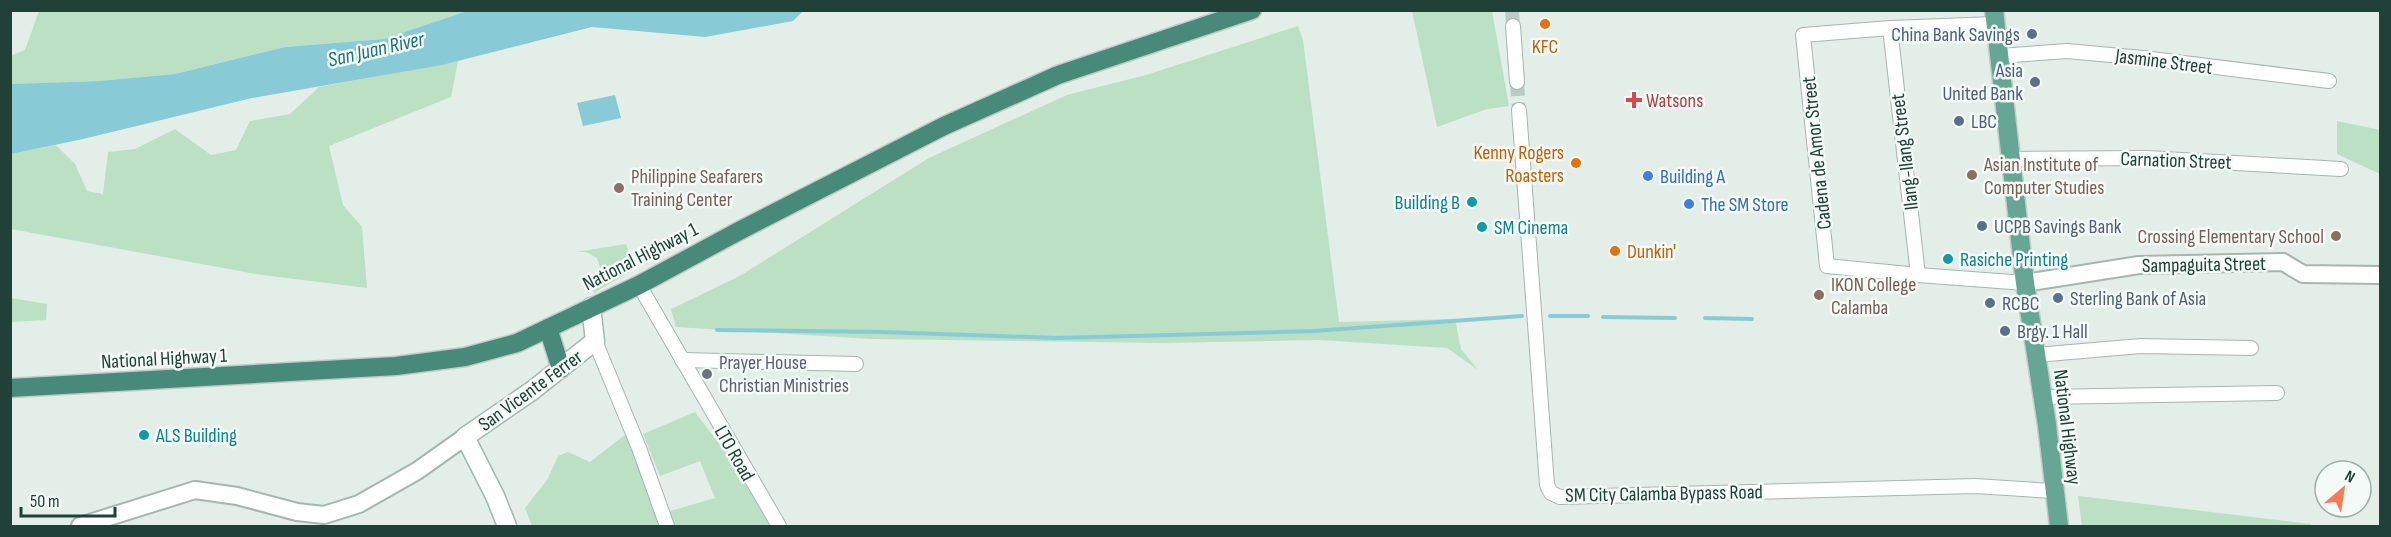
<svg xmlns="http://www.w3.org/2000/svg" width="2391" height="537" font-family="'Sofia Sans Condensed',sans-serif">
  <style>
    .green { fill: #bbe0c4 }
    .water { fill: #88cbd6 }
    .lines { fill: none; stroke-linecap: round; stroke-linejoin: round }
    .stream { stroke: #88cbd6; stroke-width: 4 }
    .minor-tunnel { stroke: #bccbc5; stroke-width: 14; stroke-dasharray: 14 7; stroke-linecap: butt }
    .minor-casing { stroke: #a5b6b0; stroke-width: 16 }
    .tertiary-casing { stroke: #a5b6b0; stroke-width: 20 }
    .secondary-casing { stroke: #a1bab1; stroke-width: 21 }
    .primary-casing { stroke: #c1cac7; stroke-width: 21 }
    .trunk-casing { stroke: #c1cac7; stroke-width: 21 }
    .minor { stroke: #fff; stroke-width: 14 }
    .tertiary { stroke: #fff; stroke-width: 16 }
    .secondary { stroke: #fff; stroke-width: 18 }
    .primary { stroke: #65a694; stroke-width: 18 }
    .trunk { stroke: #488a7a; stroke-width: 18 }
    .food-dot { fill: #e8710a; stroke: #f4faf7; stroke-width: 2 }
    .service-dot { fill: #5c6f8a; stroke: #f4faf7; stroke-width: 2 }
    .health-dot { fill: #e0444e; stroke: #f4faf7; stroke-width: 2 }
    .education-dot { fill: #8d6e63; stroke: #f4faf7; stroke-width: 2 }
    .shop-dot { fill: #3f7fe0; stroke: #f4faf7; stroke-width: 2 }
    .culture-dot { fill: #0f9aa8; stroke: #f4faf7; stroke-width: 2 }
    .worship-dot { fill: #6b7280; stroke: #f4faf7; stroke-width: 2 }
    .labels { text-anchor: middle; stroke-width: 5; stroke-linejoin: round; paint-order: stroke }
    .service-label { font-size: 20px; fill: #4e5e75; stroke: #f4faf7; text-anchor: start }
    .food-label { font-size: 20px; fill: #c56008; stroke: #f4faf7 }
    .street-label { font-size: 20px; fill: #214037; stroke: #f4faf7 }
    .health-label { font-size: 20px; fill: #be3a42; stroke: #f4faf7; text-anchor: start }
    .education-label { font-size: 20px; fill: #785e54; stroke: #f4faf7; text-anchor: start }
    .shop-label { font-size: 20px; fill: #366cbe; stroke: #f4faf7; text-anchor: start }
    .culture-label { font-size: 20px; fill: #0d838f; stroke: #f4faf7; text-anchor: start }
    .worship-label { font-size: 20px; fill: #5b616d; stroke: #f4faf7; text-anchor: start }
    .water-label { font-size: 21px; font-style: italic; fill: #187180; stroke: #f4faf7 }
  </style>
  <rect width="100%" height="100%" fill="#e3eee9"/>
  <g class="green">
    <path d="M39,11H467L384,39L285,47L175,74L99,81L11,84L10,56L25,50Z"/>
    <path d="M1412,11H1492L1509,106L1487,109L1437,127Z"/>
    <path d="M1298,26L1303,40L1339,322L1455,319L1461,349L1478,370L1447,348L1319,340L1163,343L870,339L676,327L671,309L738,277L929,158L1067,95L1146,75Z"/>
    <path d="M458,61L451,97L329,146L343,205L362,227L367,288L262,275L11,229L10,154L56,145L75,164L87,191L103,194L108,152L135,149L175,129L211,155L236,150L250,121L290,114L319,87Z"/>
    <path d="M2337,121L2380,130V174L2337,154Z"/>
    <path d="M626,244L633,270L594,293L589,281L602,274L597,258L586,252H576Z"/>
    <path d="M11,298L47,304L46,320L11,322Z"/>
    <path d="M695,412L741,473L770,526H532L525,508L547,480L558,456L568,452L590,462L626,434L670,511L715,498L700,461L660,476L643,434Z"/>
    <path d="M2078,496L2311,524V526H2082Z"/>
  </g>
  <g class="water">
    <path d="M467,11H803L793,21L705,37L592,27L442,65L252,98L83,139L11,154V84L99,81L175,74L285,47L384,39Z"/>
    <path d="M615,95L621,118L583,126L577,103Z"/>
  </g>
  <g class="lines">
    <g class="stream">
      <path d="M1550,316H1588"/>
      <path d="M1603,317L1675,318"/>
      <path d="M1705,318L1752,319"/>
      <path d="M717,330L882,332L1056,338L1314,331L1522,316"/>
    </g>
    <g class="minor-tunnel">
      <path d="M1512,10L1513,26"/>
      <path d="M1517,82L1519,110"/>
    </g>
    <g class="minor-casing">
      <g id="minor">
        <path d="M1996,24L1890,28L1803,35L1827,266L1918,275L2025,283"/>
        <path d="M1513,26L1517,82"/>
        <path d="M1890,28L1918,275"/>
        <path d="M1999,56L2067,51L2143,58L2329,81"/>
        <path d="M1519,110L1547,485L1551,493L1560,497L1975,486L2053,491"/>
        <path d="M2011,159L2147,158L2341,169"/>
        <path d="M639,285L779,526"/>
        <path d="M595,341L639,448L667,526"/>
        <path d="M2036,355L2141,346L2251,348"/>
        <path d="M682,360L856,364"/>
        <path d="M2043,397L2277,393"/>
      </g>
    </g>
    <g class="tertiary-casing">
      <g id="tertiary">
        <path d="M2025,283L2139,265L2283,262L2303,274L2380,275"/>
        <path d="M80,526L195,490L237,496L297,512L324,515L359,504L417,471L465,437"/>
      </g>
    </g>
    <g class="secondary-casing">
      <path id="secondary" d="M507,526L495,496L465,437L533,390L595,341L591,307"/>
    </g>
    <g class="primary-casing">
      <path id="primary" d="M1994,10L2025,283L2047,425L2059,526"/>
    </g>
    <g class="trunk-casing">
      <g id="trunk">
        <path d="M548,328L561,369"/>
        <path d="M10,388L396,366L465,357L517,343L639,285L739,231L944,126L1058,75L1252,10"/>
      </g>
    </g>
    <use href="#minor" class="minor"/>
    <use href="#tertiary" class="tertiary"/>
    <use href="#secondary" class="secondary"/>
    <use href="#primary" class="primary"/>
    <use href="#trunk" class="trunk"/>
  </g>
  <g class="food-dot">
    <circle cx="1545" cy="24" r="6"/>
    <circle cx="1576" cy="163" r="6"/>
    <circle cx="1615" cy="251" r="6"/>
  </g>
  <g class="service-dot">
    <circle cx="2032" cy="34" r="6"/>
    <circle cx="2035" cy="82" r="6"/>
    <circle cx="1959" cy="121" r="6"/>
    <circle cx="1982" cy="226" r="6"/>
    <circle cx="2058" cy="298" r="6"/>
    <circle cx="1990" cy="303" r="6"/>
    <circle cx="2005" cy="331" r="6"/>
  </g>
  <path class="health-dot" d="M1631 91h6v6h6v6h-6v6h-6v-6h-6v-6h6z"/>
  <g class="education-dot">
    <circle cx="1972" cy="175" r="6"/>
    <circle cx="619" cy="188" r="6"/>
    <circle cx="2336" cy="236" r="6"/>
    <circle cx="1819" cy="295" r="6"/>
  </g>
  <g class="shop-dot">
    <circle cx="1648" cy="176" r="6"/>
    <circle cx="1689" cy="204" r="6"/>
  </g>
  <g class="culture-dot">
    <circle cx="1472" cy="202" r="6"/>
    <circle cx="1482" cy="227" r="6"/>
    <circle cx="1948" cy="259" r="6"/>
    <circle cx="144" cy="435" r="6"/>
  </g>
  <circle class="worship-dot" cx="707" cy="374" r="6"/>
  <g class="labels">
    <g class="service-label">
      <text x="2020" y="41" text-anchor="end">China Bank Savings</text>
      <text x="2023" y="77" text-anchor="end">Asia<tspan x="2023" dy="23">United Bank</tspan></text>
      <text x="1971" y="128">LBC</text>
      <text x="1994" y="233">UCPB Savings Bank</text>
      <text x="2070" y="305">Sterling Bank of Asia</text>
      <text x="2002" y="310">RCBC</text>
      <text x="2017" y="338">Brgy. 1 Hall</text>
    </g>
    <g class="food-label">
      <text x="1545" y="53">KFC</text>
      <text x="1564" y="159" text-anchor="end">Kenny Rogers<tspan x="1564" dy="23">Roasters</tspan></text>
      <text x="1627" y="258" text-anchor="start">Dunkin'</text>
    </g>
    <g class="street-label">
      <text transform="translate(2164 61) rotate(7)" y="7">Jasmine Street</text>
      <text transform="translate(1904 152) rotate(-97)" y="7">Ilang-Ilang Street</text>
      <text transform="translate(1816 153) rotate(-96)" y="7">Cadena de Amor Street</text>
      <text transform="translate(2176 160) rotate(2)" y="7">Carnation Street</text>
      <text transform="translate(640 256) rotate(-27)" y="7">National Highway 1</text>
      <text transform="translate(2204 264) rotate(-1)" y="7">Sampaguita Street</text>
      <text transform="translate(164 358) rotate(-3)" y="7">National Highway 1</text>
      <text transform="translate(530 390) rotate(-36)" y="7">San Vicente Ferrer</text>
      <text transform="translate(2068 427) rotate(83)" y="7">National Highway</text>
      <text transform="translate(735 453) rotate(60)" y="7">LTO Road</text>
      <text transform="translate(1664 493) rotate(-1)" y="7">SM City Calamba Bypass Road</text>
    </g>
    <g class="health-label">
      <text x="1646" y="107">Watsons</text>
    </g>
    <g class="education-label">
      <text x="1984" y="171">Asian Institute of<tspan x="1984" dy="23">Computer Studies</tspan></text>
      <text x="631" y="183">Philippine Seafarers<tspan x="631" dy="23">Training Center</tspan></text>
      <text x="2324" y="243" text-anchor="end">Crossing Elementary School</text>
      <text x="1831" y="291">IKON College<tspan x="1831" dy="23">Calamba</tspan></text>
    </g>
    <g class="shop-label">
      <text x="1660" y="183">Building A</text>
      <text x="1701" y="211">The SM Store</text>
    </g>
    <g class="culture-label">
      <text x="1460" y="209" text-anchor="end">Building B</text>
      <text x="1494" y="234">SM Cinema</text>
      <text x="1960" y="266">Rasiche Printing</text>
      <text x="156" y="442">ALS Building</text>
    </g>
    <g class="worship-label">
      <text x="719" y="369">Prayer House<tspan x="719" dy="23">Christian Ministries</tspan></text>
    </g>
    <g class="water-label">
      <text transform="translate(376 49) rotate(-13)" y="7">San Juan River</text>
    </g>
  </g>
  <rect width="2391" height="537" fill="none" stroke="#214037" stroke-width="24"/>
  <g transform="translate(2343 489) rotate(29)"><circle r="28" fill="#f4faf7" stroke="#a0b0aa" stroke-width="1.5"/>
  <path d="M0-4.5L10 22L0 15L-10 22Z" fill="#f97a55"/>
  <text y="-9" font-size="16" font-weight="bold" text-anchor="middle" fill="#214037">N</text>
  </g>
  <path d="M21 507v9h94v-9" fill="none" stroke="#214037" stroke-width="3"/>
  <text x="30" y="507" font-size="18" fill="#214037" stroke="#f4faf7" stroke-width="4.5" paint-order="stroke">50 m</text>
</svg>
